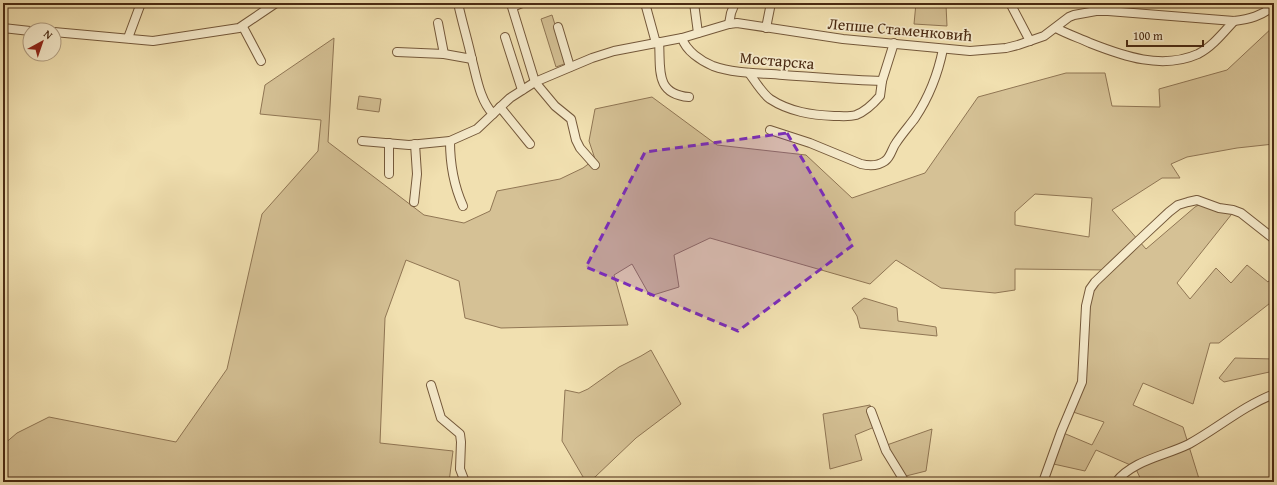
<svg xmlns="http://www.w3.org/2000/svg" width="1277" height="485" font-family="'Gentium Book Plus',serif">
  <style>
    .green { fill: #d5c195; stroke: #907654; fill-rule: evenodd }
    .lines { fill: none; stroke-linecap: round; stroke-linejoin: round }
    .minor-casing { stroke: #74583a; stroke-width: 10 }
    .minor { stroke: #f6ebcc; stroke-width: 8 }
    .marked { fill: #7b2cbf; fill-opacity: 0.2; stroke: #7b2cbf; stroke-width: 3; stroke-dasharray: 8 5; stroke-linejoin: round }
    .labels { text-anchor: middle; stroke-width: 3.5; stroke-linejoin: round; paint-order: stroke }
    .street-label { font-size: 16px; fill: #4a2a12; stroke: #f6ebcc }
  </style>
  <rect width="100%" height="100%" fill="#f1e0b0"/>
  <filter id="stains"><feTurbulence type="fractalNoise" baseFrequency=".005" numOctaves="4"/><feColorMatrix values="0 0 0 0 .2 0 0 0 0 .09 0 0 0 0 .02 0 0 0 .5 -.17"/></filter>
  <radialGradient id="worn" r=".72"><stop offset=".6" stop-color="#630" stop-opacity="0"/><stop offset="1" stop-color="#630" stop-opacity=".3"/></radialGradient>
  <g class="green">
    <path d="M916,3L936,6L946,5L947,26L914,24Z"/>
    <path d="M552,15L567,63L556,67L541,19Z"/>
    <path d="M1274,26V144L1237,148L1187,157L1171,164L1180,178H1162L1112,210L1146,249L1195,207L1204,202L1227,205L1235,210L1177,283L1190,299L1216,268L1231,283L1247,265L1268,282L1274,275V300L1219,343H1210L1193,404L1143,383L1133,405L1183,427L1200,482H1142L1135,467L1096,450L1085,471L1049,463L1061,432L1092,445L1104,422L1070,411L1082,382L1090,289L1108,270L1015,269V290L995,293L941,288L896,260L870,284L710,238L674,255L679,287L650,296L632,264L614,275L628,325L501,328L465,318L459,281L406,260L385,318L380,443L453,451L449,482H3V445L17,433L49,417L176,442L227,369L262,214L318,151L321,120L260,114L265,85L334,38L328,142L424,215L464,223L490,211L497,191L560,179L583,168L595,159L589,141L595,109L652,97L717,145L806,155L852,198L925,173L978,97L1066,73H1105L1112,106L1160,107L1159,89L1227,70ZM1035,194L1092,198L1089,237L1015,225V212Z"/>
    <path d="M359,96L381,99L379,112L357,109Z"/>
    <path d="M864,298L897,308L898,321L936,327L937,336L860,328L857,316L852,308Z"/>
    <path d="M651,350L681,404L636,438L595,477L586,482L562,441L565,390L579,393L588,389L619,367L641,356Z"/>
    <path d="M1235,358L1274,359V371L1224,382L1219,378Z"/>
    <path d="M870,405L877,426L855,435L862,460L830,469L823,414Z"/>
    <path d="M932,429L926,471L902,477L884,446Z"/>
  </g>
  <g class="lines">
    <g class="minor-casing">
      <g id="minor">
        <path d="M458,3C462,22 468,41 472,60C477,79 480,100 493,114"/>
        <path d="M522,3L512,7L535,82L555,106L571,119L576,140L580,148L595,165"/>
        <path d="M645,3L656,43"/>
        <path d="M694,3L698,33"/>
        <path d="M1010,3L1030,41"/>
        <path d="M438,23L444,54"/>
        <path d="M729,24L731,13L735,3"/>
        <path d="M243,27L261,61"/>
        <path d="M558,27L570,67"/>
        <path d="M3,28L30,31"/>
        <path d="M766,28L771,3"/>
        <path d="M1056,28C1067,34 1079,38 1090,43C1123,56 1162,70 1198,54C1212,47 1223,33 1234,21"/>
        <path d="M54,32L153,41L239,28L276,3"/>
        <path d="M505,37L522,90"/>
        <path d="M128,38L141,3"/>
        <path d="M682,38C686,51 701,61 713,66C735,74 761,73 783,75C816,77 849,80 882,81"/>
        <path d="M659,42C661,68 654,94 689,97"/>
        <path d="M397,52L444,54L472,59"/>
        <path d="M749,73C755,81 762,93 770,99C790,112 812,115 834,116C841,116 849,117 856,115C864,112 874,103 880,96L882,81L894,43"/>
        <path d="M500,107L530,144"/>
        <path d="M770,130L810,143L861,164C869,166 878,166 885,161C891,157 892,148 896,143C902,134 909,126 915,118C929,97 938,74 943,49"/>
        <path d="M362,141L409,145L450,141L477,129L510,98L535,82L592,58L614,51L682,38L729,24L737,23L843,39L970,51L1006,48L1018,45L1044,36L1069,17L1074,15L1096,11H1108L1234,21C1250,19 1261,16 1274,6"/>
        <path d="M450,141C450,163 454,186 463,206"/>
        <path d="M389,143V174"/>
        <path d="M414,202L417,174L415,144"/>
        <path d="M431,385L441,418L460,434L461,442L460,469L465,482"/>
        <path d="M871,411L886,451L905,482"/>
        <path d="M1043,482L1061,432L1082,382L1086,306L1090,289L1095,282L1138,241L1169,212L1178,205L1188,202L1197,200L1219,208L1233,210L1241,213L1274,239"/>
        <path d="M1116,482C1133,460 1165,456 1189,444C1218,428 1243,406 1274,394"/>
      </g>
    </g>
    <use href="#minor" class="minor"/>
  </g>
  <path class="marked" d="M787,133L853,245L738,331L586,267L645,152Z"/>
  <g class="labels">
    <g class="street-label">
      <text transform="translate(900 29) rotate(5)" y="6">Лепше Стаменковић</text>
      <text transform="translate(777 60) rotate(5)" y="6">Мостарска</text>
    </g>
  </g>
  <rect width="1277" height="485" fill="none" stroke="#f1e0b0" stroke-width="16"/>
  <rect x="4" y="4" width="1269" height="477" fill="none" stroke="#4a2a12" stroke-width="2"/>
  <rect x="8" y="8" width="1261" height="469" fill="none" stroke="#4a2a12"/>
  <g transform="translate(42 42) rotate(40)"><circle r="19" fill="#f6ebcc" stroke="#b19e82"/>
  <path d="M0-3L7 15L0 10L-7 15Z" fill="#8f2418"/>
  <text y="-6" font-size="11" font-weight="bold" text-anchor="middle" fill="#4a2a12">N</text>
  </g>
  <path d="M1127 40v6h76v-6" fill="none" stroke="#4a2a12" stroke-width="2"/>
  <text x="1133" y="40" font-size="12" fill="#4a2a12" stroke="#f6ebcc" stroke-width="3" paint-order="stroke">100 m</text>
  <rect width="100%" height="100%" filter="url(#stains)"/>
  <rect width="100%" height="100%" fill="url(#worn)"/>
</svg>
